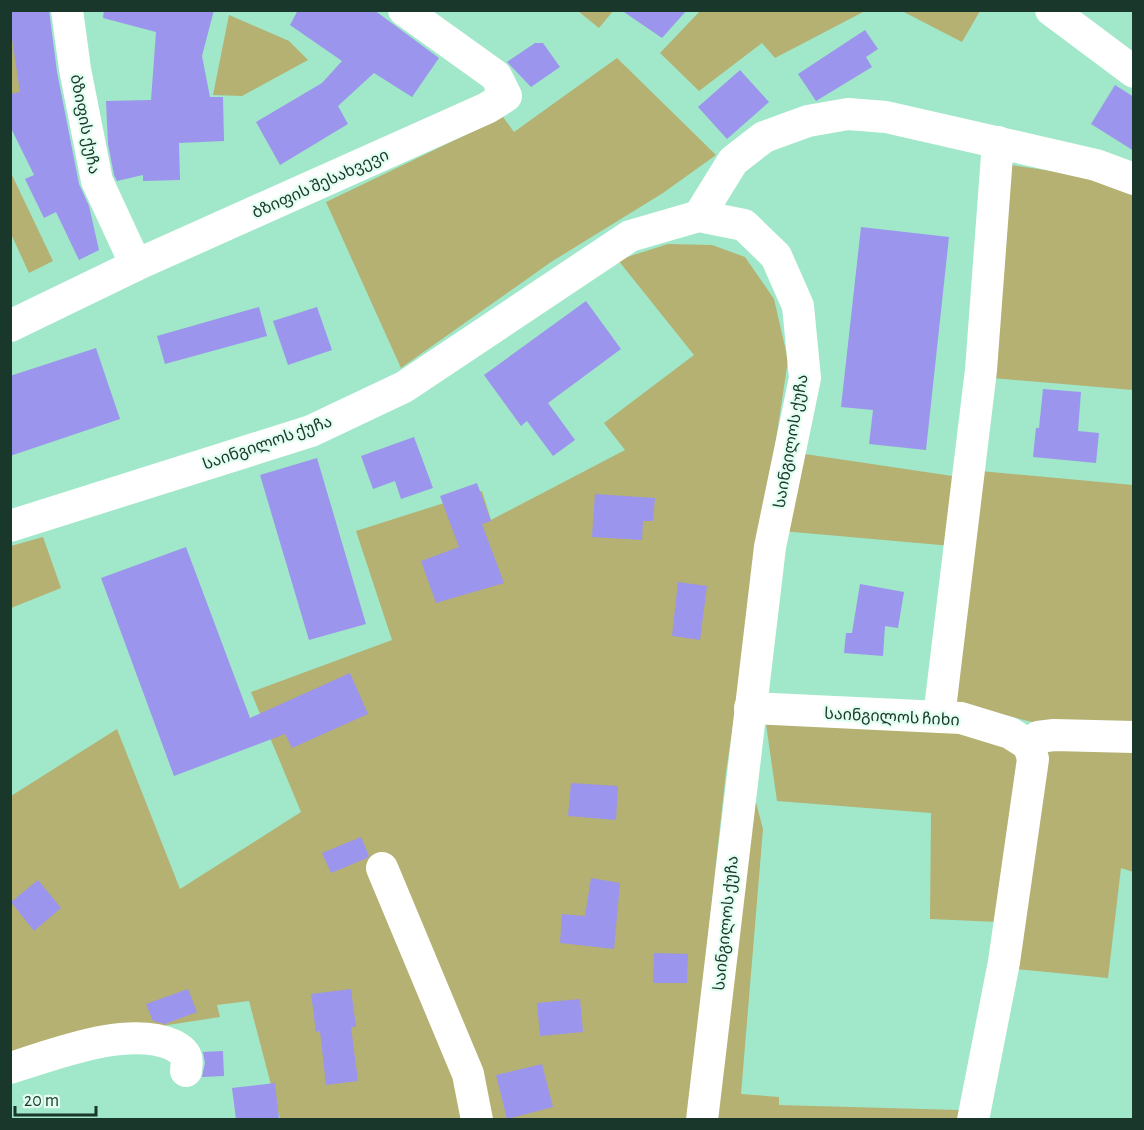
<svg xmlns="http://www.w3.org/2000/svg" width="1144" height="1130" font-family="'Alegreya Sans','Noto Sans Georgian',sans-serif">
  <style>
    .green { fill: #b4b173 }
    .building { fill: #9c95ed }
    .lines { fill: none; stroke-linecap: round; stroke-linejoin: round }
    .minor { stroke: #fff; stroke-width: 32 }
    .labels { text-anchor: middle; stroke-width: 4.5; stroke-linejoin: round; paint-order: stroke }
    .street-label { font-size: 16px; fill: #1a372b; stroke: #e2fef1 }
  </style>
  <rect width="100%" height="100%" fill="#a1e7c9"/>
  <g class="green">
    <path d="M701,10H865V11L775,58L762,43L699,91L660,53Z"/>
    <path d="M578,11H613L599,28Z"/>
    <path d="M902,11L980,10V11L962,42Z"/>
    <path d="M229,15L289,41L308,60L242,96L213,95Z"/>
    <path d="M11,16L32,96L11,100Z"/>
    <path d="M617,58L716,155L663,193L551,262L401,368L326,202L503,117L514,132Z"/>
    <path d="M1011,165L1079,175L1133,193V390L992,378Z"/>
    <path d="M10,171L53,261L29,273L11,234Z"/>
    <path d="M668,244L712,245L745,257L774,299L788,360L726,772L688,1119H280L249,1001L217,1005L220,1017L142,1029L11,1059V796L117,729L180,889L301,812L251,692L392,640L356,531L482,491L491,520L625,450L604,423L694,355L618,260Z"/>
    <path d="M798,453L959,477L952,546L782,531Z"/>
    <path d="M980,471L1133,485V729L1040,724L952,702Z"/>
    <path d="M43,537L61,588L11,608V546Z"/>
    <path d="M765,717L930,725L1019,750L998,922L930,919L931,813L777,801Z"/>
    <path d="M1041,747L1133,750V872L1121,868L1108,978L1016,969Z"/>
    <path d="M753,791L763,829L741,1094L779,1097V1105L959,1110L958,1119L716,1120Z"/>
  </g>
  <g class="building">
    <path d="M10,10H49L57,72L79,184L89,206L99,250L79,260L56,212L44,218L25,179L34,175L10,126V94L20,92L10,25Z"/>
    <path d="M104,10H214L202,56L210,97H223L224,141L179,143L180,180L143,181V175L117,181L114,175L108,144L106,101L151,100L156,32L103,18Z"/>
    <path d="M298,10H374L439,58L412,97L374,73L338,106L348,124L280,165L256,122L322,83L342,61L290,25Z"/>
    <path d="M621,10H687L662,38Z"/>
    <path d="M865,30L878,49L866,57L872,67L816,101L798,74Z"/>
    <path d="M535,43H543L560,67L531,87L507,62Z"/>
    <path d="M740,70L769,102L727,139L698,107Z"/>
    <path d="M1115,85L1134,97V151L1091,124Z"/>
    <path d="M861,227L949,237L926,450L869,444L873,410L841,407Z"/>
    <path d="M586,301L621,349L548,403L575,440L553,456L527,421L521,426L484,375Z"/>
    <path d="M259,307L267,336L165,364L157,336Z"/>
    <path d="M317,307L332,350L288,365L273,321Z"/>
    <path d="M96,348L120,419L10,456V376Z"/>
    <path d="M1043,389L1081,392L1078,431L1099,433L1096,463L1033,457L1036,428H1039Z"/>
    <path d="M414,437L433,488L401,499L395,481L373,489L361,456Z"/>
    <path d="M317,458L366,624L309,640L260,475Z"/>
    <path d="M477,483L491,521L482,524L504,583L436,603L421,561L459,547L440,496Z"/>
    <path d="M595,494L655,498L653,521H643L642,540L592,537Z"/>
    <path d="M186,547L250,718L350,673L368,714L292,748L285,734L174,776L101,578Z"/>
    <path d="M678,582L707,586L700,640L672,636Z"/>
    <path d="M860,584L904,592L898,628L885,626L883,656L844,653L846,633H852Z"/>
    <path d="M571,783L618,786L616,820L568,816Z"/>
    <path d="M361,837L369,856L367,858L331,873L322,853Z"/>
    <path d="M591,878L620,883L614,949L560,943L562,914L585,916Z"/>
    <path d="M38,880L61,908L34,931L11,902Z"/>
    <path d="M654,953L688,954L687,983H653Z"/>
    <path d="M188,989L197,1012L165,1024L153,1021L146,1004Z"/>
    <path d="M351,989L356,1027H351L358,1081L326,1085L320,1031L316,1032L311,994Z"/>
    <path d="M580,999L583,1032L540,1036L537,1003Z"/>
    <path d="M223,1051L224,1076L202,1077L205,1063L203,1052Z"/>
    <path d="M542,1064L553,1107L507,1119L496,1075Z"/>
    <path d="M275,1083L279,1119H236L232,1088Z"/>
  </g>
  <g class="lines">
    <g class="minor">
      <path d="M67,10L75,69L97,181L136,265"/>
      <path d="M1051,10L1134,72"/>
      <path d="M699,216L733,161L764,137L808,121L848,114L886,117L1096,165L1134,179"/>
      <path d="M10,326L136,265L487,108L506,96L496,76L404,10"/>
      <path d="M10,526L311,431L404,387L630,236L699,216L744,225L776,256L798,306L805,378L770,547L702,1120"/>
      <path d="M750,708L961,718L1010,733L1029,745"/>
      <path d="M939,717L981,370L998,142"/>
      <path d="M1029,745L1038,737L1054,735L1134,737"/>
      <path d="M382,868L468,1074L477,1120"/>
      <path d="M10,1068C56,1054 128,1025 173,1045C178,1048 184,1051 186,1057C188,1061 186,1067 186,1071"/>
      <path d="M973,1120L1004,962L1033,759L1029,745"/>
    </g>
  </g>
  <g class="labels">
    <g class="street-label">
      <text transform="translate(86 124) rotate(79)" y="6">ბზიფის ქუჩა</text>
      <text transform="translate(320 183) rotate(-24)" y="6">ბზიფის შესახვევი</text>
      <text transform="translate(790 441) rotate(-80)" y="6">საინგილოს ქუჩა</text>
      <text transform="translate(267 442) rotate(-19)" y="6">საინგილოს ქუჩა</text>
      <text transform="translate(892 716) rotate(3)" y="6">საინგილოს ჩიხი</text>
      <text transform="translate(725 923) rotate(-84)" y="6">საინგილოს ქუჩა</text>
    </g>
  </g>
  <rect width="1144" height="1130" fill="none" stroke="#1a372b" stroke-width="24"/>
  <path d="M15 1106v9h81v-9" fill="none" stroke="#1a372b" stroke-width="3"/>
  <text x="24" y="1106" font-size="18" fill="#1a372b" stroke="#e2fef1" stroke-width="4.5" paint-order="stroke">20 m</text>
</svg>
